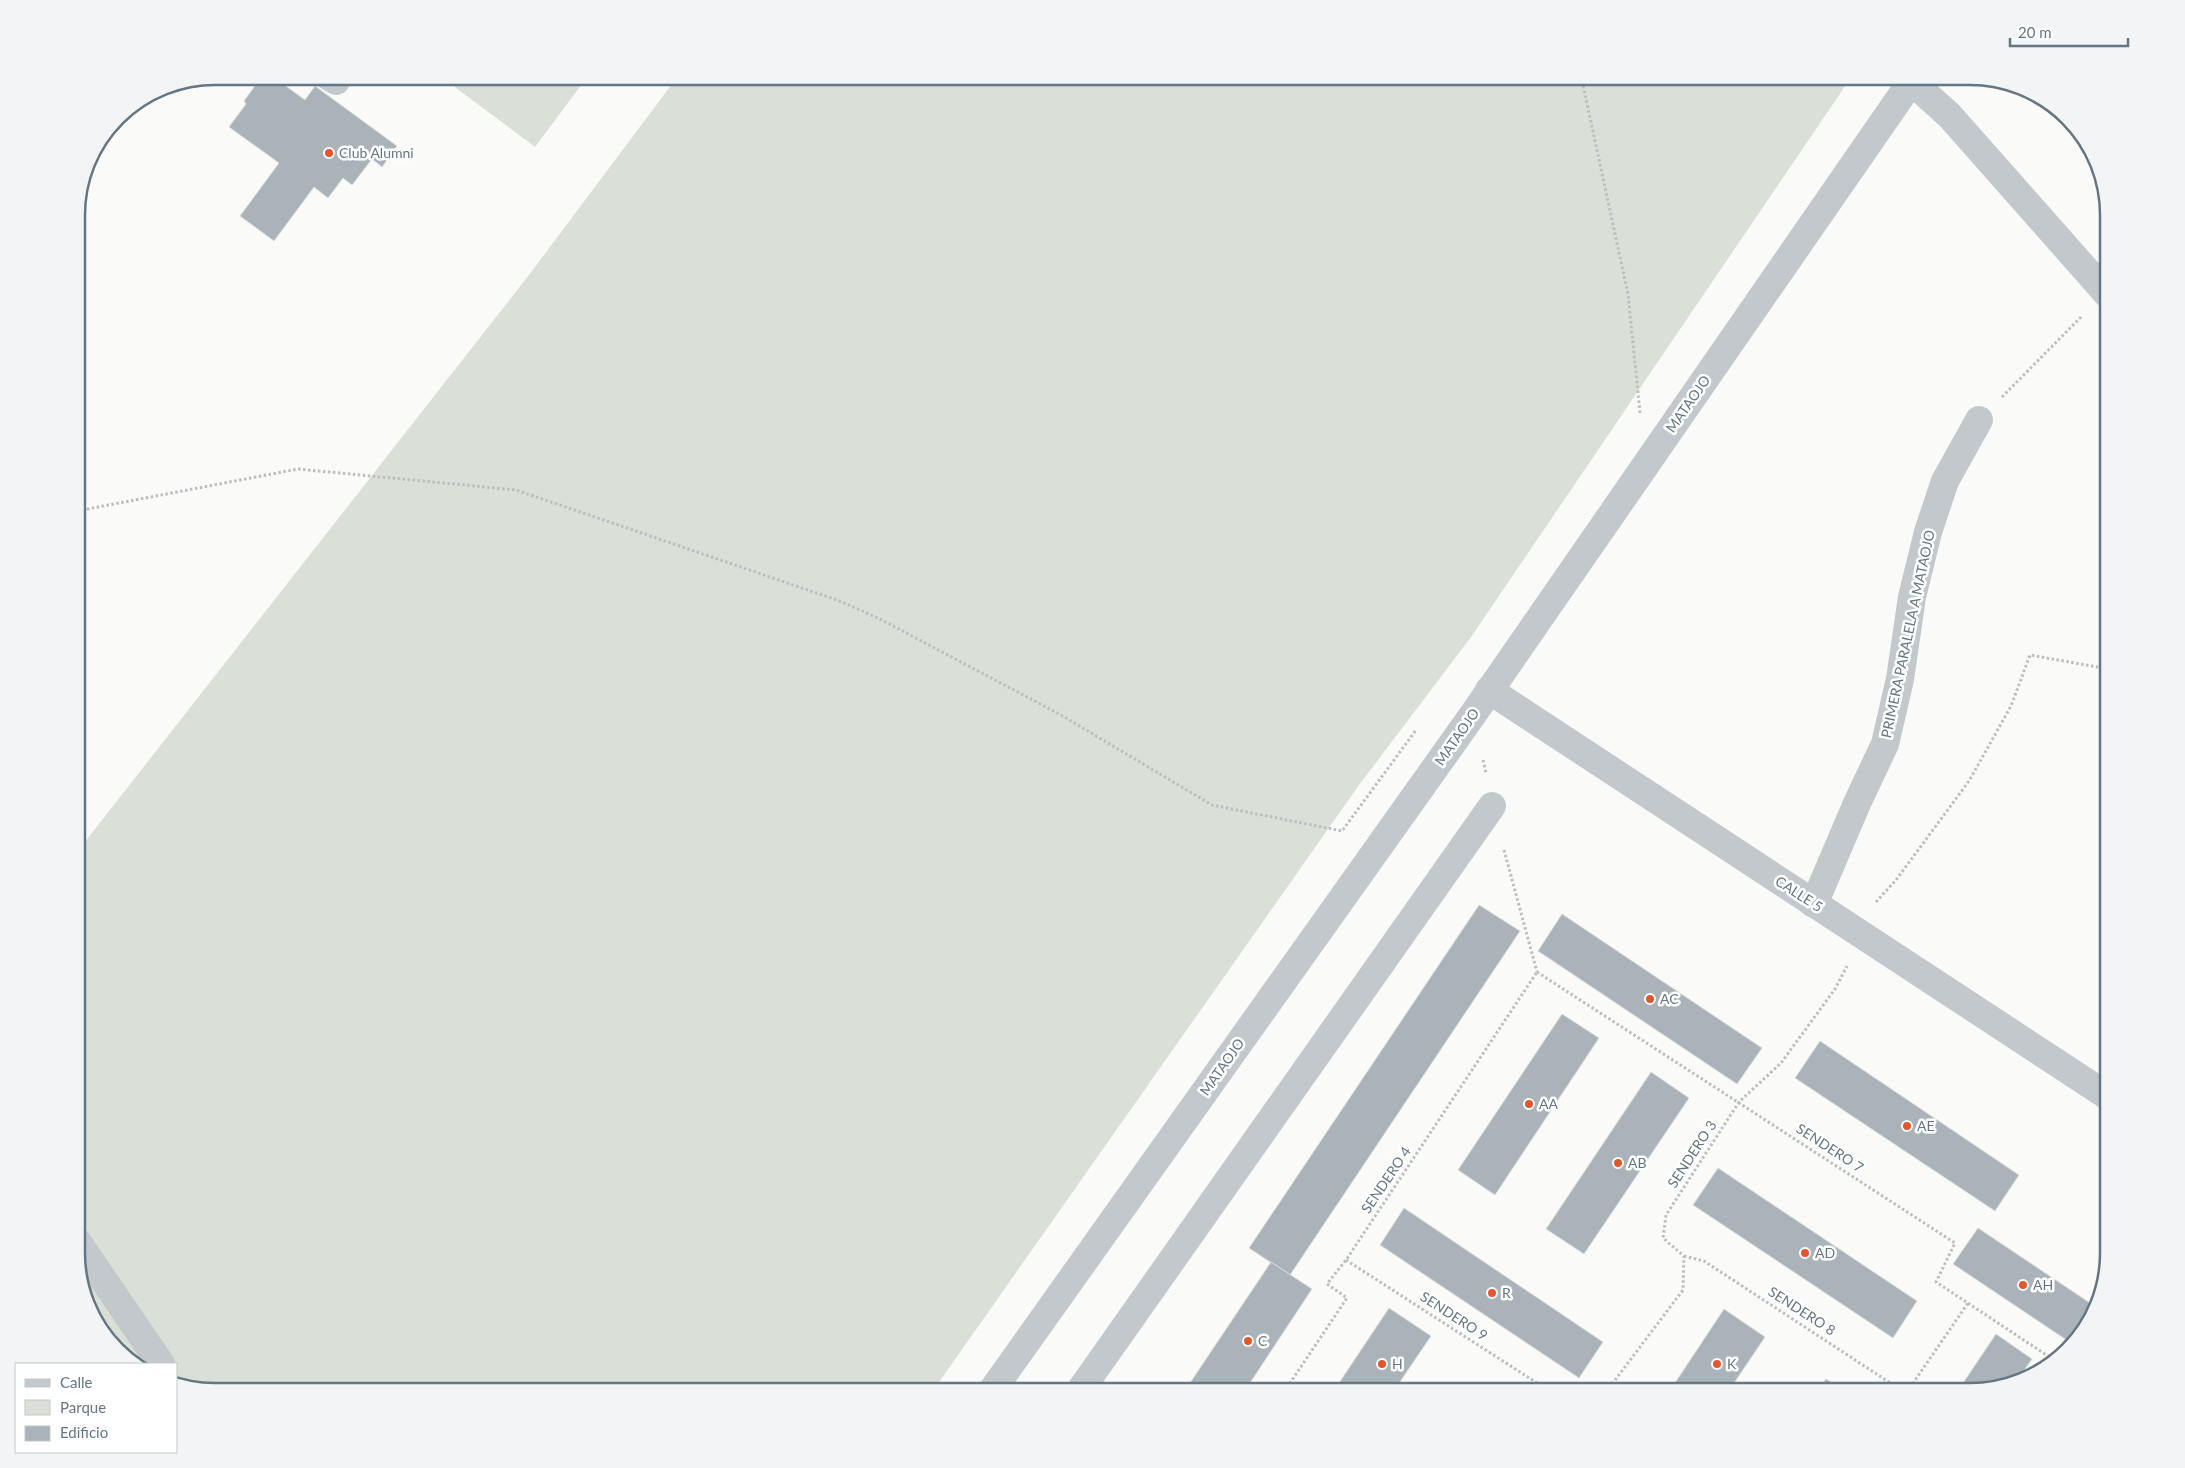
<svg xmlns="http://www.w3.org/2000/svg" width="2185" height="1468" font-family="Lato,sans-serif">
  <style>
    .green { fill: #dadfd7 }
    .building { fill: #aab3b9; stroke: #dcdcda }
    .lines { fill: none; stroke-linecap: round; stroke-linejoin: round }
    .path { stroke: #bbbfc2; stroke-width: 3; stroke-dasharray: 2.5 2.5; stroke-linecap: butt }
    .minor { stroke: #c3c8cc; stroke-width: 28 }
    .poi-dot { fill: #e4572e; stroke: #fff; stroke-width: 2 }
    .labels { text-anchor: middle; stroke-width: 5; stroke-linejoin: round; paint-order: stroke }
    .poi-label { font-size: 14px; fill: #657683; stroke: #fff; text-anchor: start }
    .street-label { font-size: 14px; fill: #657683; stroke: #fff }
    .rim { fill: none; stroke: #657683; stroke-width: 2.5 }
  </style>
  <rect width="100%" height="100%" fill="#fafaf8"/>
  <g class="green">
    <path d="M440,76H588L535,147Z"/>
    <path d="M678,76H1852L1471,637L1359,785L932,1392H215L176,1380V1364H134L95,1322L77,1262V852L529,275Z"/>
  </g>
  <g class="building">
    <path d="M262,76H272L305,100L315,86L397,146L382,167L372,159L352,185L343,178L328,198L314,187L274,241L240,216L279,163L229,127L246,104L244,101Z"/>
    <path d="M1479,905L1520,931L1290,1275L1249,1248Z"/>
    <path d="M1562,914L1762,1048L1737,1084L1538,951Z"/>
    <path d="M1562,1014L1599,1038L1495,1195L1458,1170Z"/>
    <path d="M1820,1041L2019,1175L1995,1211L1795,1078Z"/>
    <path d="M1651,1072L1689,1098L1584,1254L1546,1229Z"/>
    <path d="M1718,1168L1917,1301L1893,1338L1693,1205Z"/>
    <path d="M1404,1208L1603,1342L1579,1378L1380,1245Z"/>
    <path d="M1978,1228L2093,1305L2085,1330L2071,1343L1953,1264Z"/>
    <path d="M1271,1262L1312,1289L1244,1392H1184Z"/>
    <path d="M1389,1308L1431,1336L1393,1392H1333Z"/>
    <path d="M1724,1309L1765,1337L1728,1392H1669Z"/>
    <path d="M1996,1334L2032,1359L2018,1379L1970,1392H1957Z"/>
    <path d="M1826,1379L1845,1392H1817Z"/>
  </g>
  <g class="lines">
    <g class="path">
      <path d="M1581,76L1628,294L1640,413"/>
      <path d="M2002,397L2082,316"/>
      <path d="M77,511L298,469L516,490L837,600L878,618L1061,715L1212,805L1342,831L1416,730"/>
      <path d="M1483,760L1486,773"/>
      <path d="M1504,850L1537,972"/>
      <path d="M1876,902L1896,880L1969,781L2011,706L2030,655L2109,669"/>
      <path d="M1537,972L1955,1243L1936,1282L2054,1360"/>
      <path d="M1684,1256L1704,1261L1904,1392"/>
      <path d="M1346,1260L1551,1392"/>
      <path d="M1284,1392L1347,1298L1327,1284L1346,1260L1537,972"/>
      <path d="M1606,1392L1683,1290L1684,1256L1663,1238L1666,1215L1739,1102L1781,1063L1835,989L1847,966"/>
      <path d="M1907,1392L1968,1303"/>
    </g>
    <g class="minor">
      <path d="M328,76L336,81"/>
      <path d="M1911,81L1949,115L2109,296"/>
      <path d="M1489,690L2109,1097"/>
      <path d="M1814,904L1858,801L1885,744L1900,679L1912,597L1928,532L1945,481L1979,420"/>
      <path d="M77,1241L161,1364"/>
      <path d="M991,1392L1474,713L1915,76"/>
      <path d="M1079,1392L1492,806"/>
    </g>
  </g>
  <g class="poi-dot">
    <circle cx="329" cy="153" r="5"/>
    <circle cx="1650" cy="999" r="5"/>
    <circle cx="1529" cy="1104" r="5"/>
    <circle cx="1907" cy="1126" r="5"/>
    <circle cx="1618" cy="1163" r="5"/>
    <circle cx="1805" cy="1253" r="5"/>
    <circle cx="2023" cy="1285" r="5"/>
    <circle cx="1492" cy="1293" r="5"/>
    <circle cx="1248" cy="1341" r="5"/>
    <circle cx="1382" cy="1364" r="5"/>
    <circle cx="1717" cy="1364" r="5"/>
  </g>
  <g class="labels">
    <g class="poi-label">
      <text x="339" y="158">Club Alumni</text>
      <text x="1660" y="1004">AC</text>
      <text x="1539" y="1109">AA</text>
      <text x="1917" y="1131">AE</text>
      <text x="1628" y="1168">AB</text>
      <text x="1815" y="1258">AD</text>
      <text x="2033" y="1290">AH</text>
      <text x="1502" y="1298">R</text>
      <text x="1258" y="1346">C</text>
      <text x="1392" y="1369">H</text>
      <text x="1727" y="1369">K</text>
    </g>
    <g class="street-label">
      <text transform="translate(1688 404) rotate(-55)" y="5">MATAOJO</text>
      <text transform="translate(1908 634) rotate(-78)" y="5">PRIMERA PARALELA A MATAOJO</text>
      <text transform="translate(1457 737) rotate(-55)" y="5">MATAOJO</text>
      <text transform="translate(1799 894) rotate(33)" y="5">CALLE 5</text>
      <text transform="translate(1222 1067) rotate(-55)" y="5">MATAOJO</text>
      <text transform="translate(1830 1148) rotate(33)" y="5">SENDERO 7</text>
      <text transform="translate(1692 1154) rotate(-57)" y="5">SENDERO 3</text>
      <text transform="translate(1386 1180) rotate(-56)" y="5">SENDERO 4</text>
      <text transform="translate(1802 1311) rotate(33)" y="5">SENDERO 8</text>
      <text transform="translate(1454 1316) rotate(33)" y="5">SENDERO 9</text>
    </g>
  </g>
  <path d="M0 0H2185V1468H0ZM215 85H1970A130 130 0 0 1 2100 215V1253A130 130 0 0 1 1970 1383H215A130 130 0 0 1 85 1253V215A130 130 0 0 1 215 85Z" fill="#f3f4f5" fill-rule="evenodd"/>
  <path class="rim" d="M215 85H1970A130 130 0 0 1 2100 215V1253A130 130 0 0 1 1970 1383H215A130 130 0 0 1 85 1253V215A130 130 0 0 1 215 85Z"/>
  <rect x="15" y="1363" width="162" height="90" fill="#ffffff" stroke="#c1c8cd"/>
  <rect x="25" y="1379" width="25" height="8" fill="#c3c8cc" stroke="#c1c8cd"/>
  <text x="60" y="1388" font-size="15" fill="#657683">Calle</text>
  <rect x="25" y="1400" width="25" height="15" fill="#dadfd7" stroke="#c1c8cd"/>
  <text x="60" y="1413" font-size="15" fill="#657683">Parque</text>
  <rect x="25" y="1426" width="25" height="15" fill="#aab3b9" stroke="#c1c8cd"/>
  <text x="60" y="1438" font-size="15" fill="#657683">Edificio</text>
  <path d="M2010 38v8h118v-8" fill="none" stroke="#657683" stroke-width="2.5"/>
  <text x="2018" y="38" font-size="15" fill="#657683" stroke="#ffffff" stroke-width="4" paint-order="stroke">20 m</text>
</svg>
